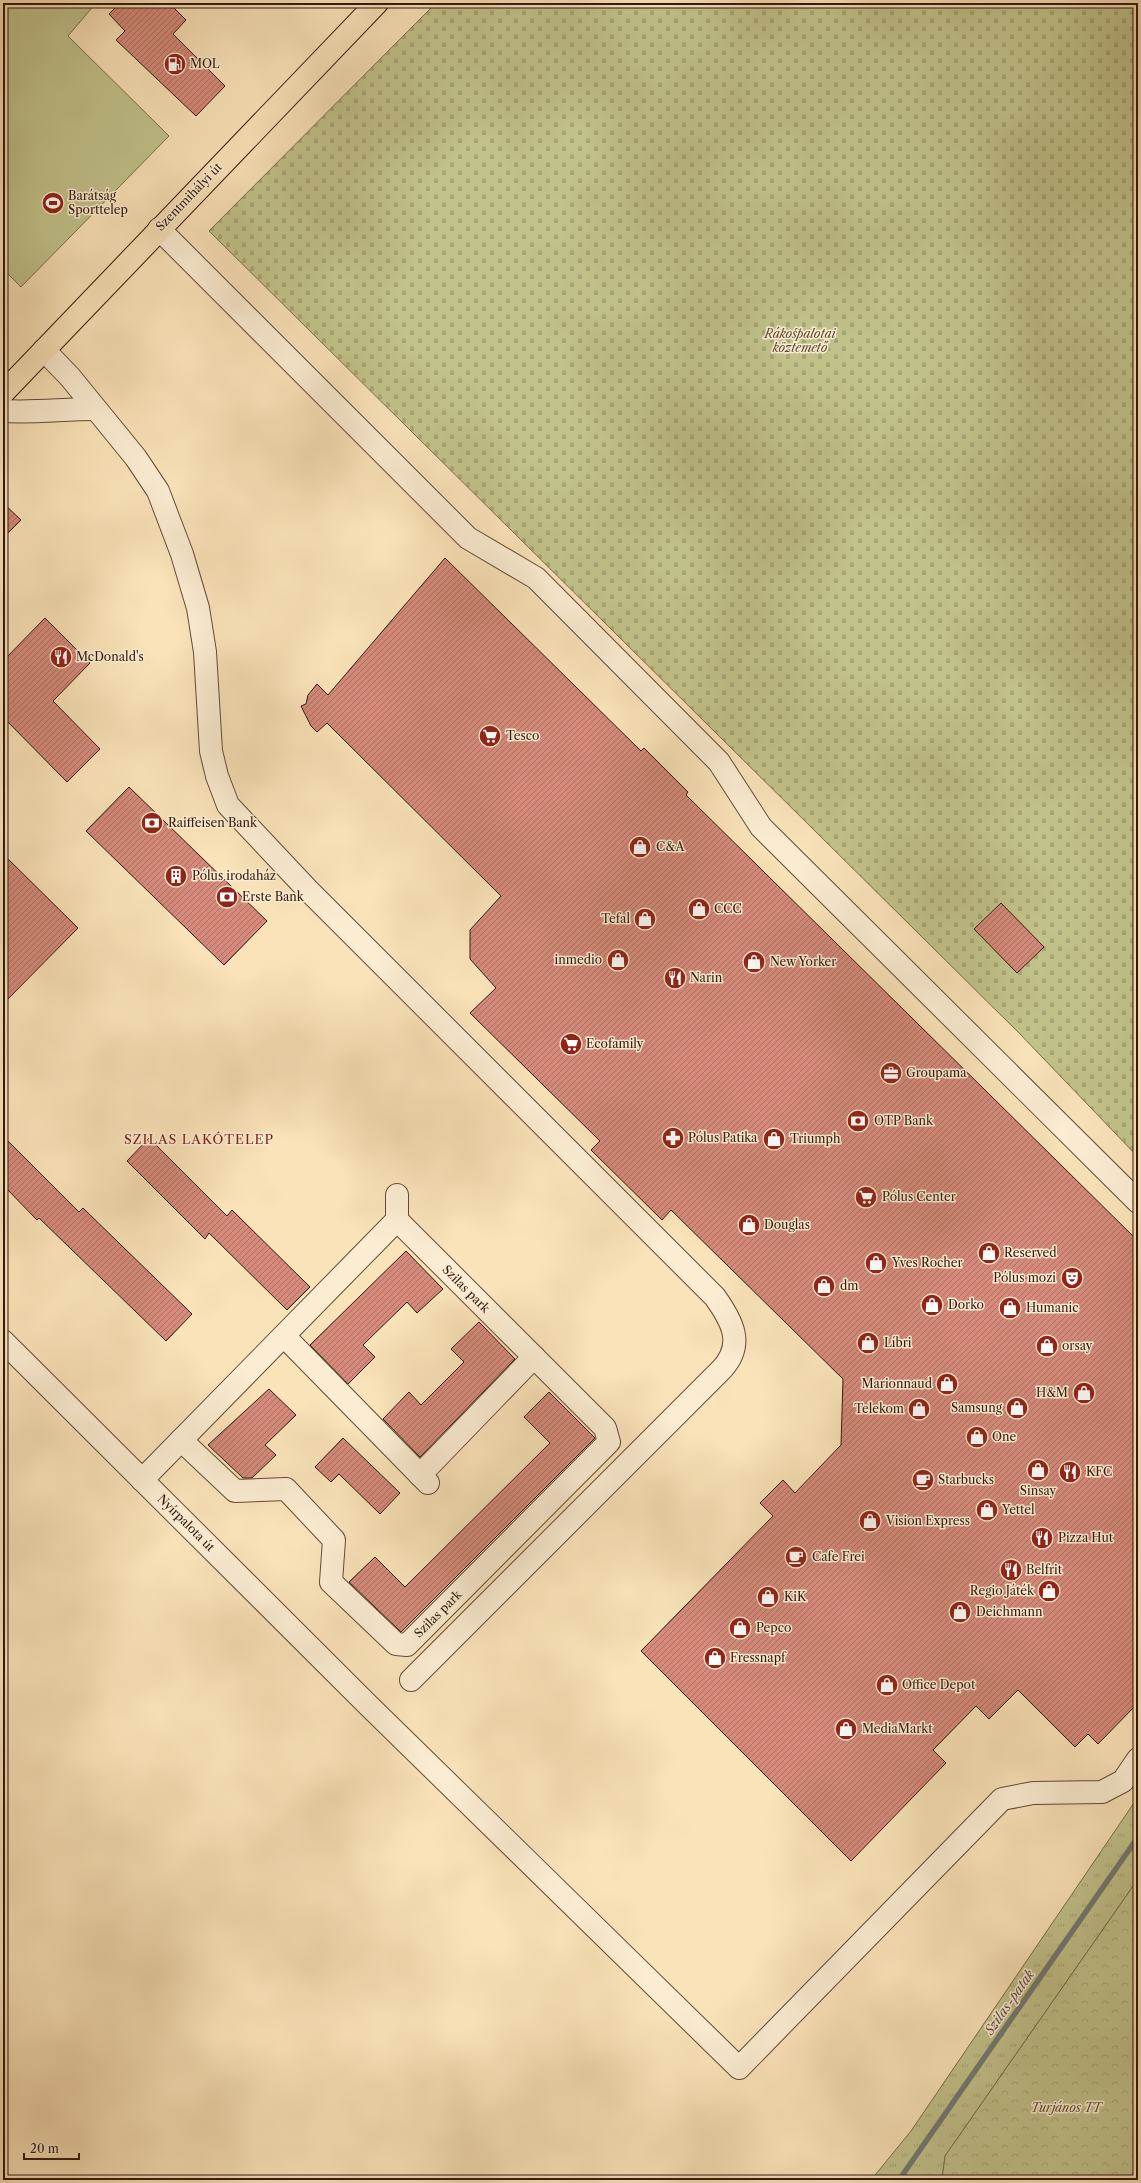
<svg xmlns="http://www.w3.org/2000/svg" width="1141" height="2183" font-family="'Libre Caslon Text',serif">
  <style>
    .grass { fill: url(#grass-tufts); stroke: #796e4c }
    .forest { fill: url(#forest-crowns); stroke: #796e4c }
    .cemetery { fill: url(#cemetery-stones); stroke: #796e4c }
    .pitch { fill: #c2c38c; stroke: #796e4c }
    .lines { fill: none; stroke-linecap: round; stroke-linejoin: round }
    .stream { stroke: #747a74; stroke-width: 5.5 }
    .building { fill: url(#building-hatch); stroke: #30180d }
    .minor-casing { stroke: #624b38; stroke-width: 24 }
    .major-casing { stroke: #30180d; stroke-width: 24 }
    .minor { stroke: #fcedd2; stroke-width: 22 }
    .major { stroke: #fae3b9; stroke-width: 22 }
    .labels { text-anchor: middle; stroke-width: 3; stroke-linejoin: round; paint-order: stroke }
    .poi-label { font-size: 12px; fill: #30180d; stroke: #fcedd2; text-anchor: start }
    .street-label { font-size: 12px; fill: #30180d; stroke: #fcedd2 }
    .park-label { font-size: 12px; font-style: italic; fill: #5c4b33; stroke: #fcedd2 }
    .neighbourhood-label { font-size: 13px; letter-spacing: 1px; fill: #7a1f14; stroke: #fcedd2 }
    .water-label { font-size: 13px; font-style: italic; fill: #585149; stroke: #fcedd2 }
  </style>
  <defs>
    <pattern id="grass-tufts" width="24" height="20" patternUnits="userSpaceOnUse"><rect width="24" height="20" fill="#c2c38c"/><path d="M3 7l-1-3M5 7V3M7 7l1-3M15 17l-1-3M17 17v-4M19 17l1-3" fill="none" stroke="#a7a778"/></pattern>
    <pattern id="forest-crowns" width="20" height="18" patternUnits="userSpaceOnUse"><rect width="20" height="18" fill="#c2c38c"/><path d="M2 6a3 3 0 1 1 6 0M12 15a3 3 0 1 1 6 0" fill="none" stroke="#a7a778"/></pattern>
    <pattern id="cemetery-stones" width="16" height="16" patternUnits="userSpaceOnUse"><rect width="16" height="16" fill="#c2c38c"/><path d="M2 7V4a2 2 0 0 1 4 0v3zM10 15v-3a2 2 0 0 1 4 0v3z" fill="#a7a778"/></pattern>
    <pattern id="building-hatch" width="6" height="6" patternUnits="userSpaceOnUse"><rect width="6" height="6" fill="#d58a7b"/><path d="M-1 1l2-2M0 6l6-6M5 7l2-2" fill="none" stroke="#ad7063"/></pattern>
  </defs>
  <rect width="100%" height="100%" fill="#fae3b9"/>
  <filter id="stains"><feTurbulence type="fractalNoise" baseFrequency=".005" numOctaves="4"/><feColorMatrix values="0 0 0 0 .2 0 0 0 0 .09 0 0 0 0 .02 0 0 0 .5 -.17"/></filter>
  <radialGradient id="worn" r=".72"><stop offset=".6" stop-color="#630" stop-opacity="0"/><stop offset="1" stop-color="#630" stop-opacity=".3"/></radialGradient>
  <path class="grass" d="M1138,1797V1879L945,2156L942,2180H871L911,2131Z"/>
  <path class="forest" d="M1138,1879V2180H942L945,2156Z"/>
  <path class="cemetery" d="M436,3H1138V1157L1019,1033L209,231Z"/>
  <path class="pitch" d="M3,3H96L68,36L169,136L21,287L3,269Z"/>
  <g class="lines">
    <path class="stream" d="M899,2180L1138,1837"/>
  </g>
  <g class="building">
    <path d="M120,3H169L186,20L173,34L225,86L196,116L116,40L125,31L109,14Z"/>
    <path d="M3,503L21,520L3,538Z"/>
    <path d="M445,558L641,751L644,748L688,792L686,795L1138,1241V1703L1098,1744L1088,1734L1075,1747L1018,1690L989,1719L976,1706L933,1750L946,1763L851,1861L641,1651L773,1516L760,1503L783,1480L795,1493L841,1445L843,1379L671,1210L662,1220L591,1150L600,1141L470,1013L496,988L470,959V930L501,896L327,723L317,732L311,726L301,706L306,704L308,695L317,684L328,695Z"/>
    <path d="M45,618L90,663L53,701L100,749L67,782L3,717V661Z"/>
    <path d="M129,787L267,921L224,965L86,831Z"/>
    <path d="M3,854L78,928L3,1004Z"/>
    <path d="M1001,903L1044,947L1017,973L974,929Z"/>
    <path d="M3,1136L79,1212L83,1208L192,1314L166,1341L39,1218L37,1220L3,1185Z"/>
    <path d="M149,1138L227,1216L232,1210L310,1287L287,1310L209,1233L205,1239L127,1161Z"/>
    <path d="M406,1251L443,1289L417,1313L407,1302L363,1345L375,1357L348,1384L310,1345Z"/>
    <path d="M479,1322L515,1359L420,1457L383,1419L409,1392L421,1405L464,1362L451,1349Z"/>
    <path d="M269,1389L296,1415L265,1445L276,1455L252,1478H243L208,1445Z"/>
    <path d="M549,1392L595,1438L401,1632L349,1582L375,1557L405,1587L550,1443L524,1417Z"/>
    <path d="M343,1438L400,1493L380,1514L339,1474L331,1482L315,1467Z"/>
  </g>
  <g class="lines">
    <g class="minor-casing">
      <g id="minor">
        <path d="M159,229L468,538L536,578L719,762L761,827L1138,1202"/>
        <path d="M44,350L70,377L136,458L158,491L182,554L198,608L205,652L211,751L217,776L228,805L308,890L715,1297C732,1321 745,1344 722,1369L411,1680"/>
        <path d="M3,411C33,413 64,409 95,409"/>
        <path d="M284,1336L428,1483"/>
        <path d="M3,1341L368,1705L739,2068L1002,1799L1033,1793L1102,1792L1123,1781L1138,1759"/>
        <path d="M181,1440L235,1491L286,1489L334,1540L331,1582L396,1644L407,1645L609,1442L605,1428L397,1220"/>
        <path d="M420,1475L534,1357"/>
        <path d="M142,1480L397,1220V1195"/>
      </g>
    </g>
    <g class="major-casing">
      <path id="major" d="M3,393L377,3"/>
    </g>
    <use href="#minor" class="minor"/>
    <use href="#major" class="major"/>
  </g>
  <defs>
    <g id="fuel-disc" transform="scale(1.15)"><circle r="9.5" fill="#8f2418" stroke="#fcedd2"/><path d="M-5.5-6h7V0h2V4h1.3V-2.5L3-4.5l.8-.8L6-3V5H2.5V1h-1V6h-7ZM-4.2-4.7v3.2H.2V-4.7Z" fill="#fff"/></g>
    <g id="stadium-disc" transform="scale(1.15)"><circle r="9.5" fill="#8f2418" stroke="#fcedd2"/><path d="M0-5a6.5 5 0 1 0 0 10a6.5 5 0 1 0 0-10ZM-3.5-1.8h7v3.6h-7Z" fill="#fff"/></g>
    <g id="restaurant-disc" transform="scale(1.15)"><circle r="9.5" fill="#8f2418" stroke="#fcedd2"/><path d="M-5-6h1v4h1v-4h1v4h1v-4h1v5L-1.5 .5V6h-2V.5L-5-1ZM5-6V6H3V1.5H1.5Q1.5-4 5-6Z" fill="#fff"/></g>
    <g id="supermarket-disc" transform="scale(1.15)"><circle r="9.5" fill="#8f2418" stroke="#fcedd2"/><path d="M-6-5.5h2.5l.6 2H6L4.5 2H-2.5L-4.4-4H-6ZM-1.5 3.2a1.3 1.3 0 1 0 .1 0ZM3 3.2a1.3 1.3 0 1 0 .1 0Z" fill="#fff"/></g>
    <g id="bank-disc" transform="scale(1.15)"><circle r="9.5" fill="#8f2418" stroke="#fcedd2"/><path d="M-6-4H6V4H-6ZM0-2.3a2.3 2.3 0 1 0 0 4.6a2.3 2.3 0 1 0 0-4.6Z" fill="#fff"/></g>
    <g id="shop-disc" transform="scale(1.15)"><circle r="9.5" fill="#8f2418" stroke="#fcedd2"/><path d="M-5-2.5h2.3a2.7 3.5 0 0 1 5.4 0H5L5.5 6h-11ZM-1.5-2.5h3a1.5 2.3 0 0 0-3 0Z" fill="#fff"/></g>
    <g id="building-disc" transform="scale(1.15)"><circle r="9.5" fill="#8f2418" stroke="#fcedd2"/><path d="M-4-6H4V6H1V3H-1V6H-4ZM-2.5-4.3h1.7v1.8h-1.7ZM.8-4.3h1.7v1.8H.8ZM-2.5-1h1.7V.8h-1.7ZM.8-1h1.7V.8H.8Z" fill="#fff"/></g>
    <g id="office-disc" transform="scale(1.15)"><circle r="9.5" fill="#8f2418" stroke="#fcedd2"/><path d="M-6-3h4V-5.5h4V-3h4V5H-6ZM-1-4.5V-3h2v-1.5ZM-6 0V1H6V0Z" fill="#fff"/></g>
    <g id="pharmacy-disc" transform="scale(1.15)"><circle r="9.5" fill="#8f2418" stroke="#fcedd2"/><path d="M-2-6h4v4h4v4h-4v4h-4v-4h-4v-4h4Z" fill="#fff"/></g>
    <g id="theatre-disc" transform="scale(1.15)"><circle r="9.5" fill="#8f2418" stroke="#fcedd2"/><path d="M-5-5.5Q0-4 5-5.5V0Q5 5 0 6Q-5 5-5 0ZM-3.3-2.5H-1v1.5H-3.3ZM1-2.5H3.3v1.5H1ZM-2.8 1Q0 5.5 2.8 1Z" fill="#fff"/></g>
    <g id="cafe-disc" transform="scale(1.15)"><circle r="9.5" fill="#8f2418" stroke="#fcedd2"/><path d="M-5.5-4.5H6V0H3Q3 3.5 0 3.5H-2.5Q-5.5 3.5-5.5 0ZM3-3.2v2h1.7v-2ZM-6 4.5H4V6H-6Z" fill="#fff"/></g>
  </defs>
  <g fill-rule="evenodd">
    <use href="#fuel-disc" x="175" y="64"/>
    <use href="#stadium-disc" x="53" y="203"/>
    <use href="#restaurant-disc" x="61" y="657"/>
    <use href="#supermarket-disc" x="490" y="736"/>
    <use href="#bank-disc" x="152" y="823"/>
    <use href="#shop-disc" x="640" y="847"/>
    <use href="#building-disc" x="176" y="876"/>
    <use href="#bank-disc" x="227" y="897"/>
    <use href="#shop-disc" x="699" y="909"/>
    <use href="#shop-disc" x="645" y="919"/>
    <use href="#shop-disc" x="618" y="960"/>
    <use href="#shop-disc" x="754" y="962"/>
    <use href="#restaurant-disc" x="675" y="978"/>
    <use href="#supermarket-disc" x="571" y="1044"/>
    <use href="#office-disc" x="891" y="1073"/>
    <use href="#bank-disc" x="858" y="1121"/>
    <use href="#pharmacy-disc" x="673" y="1138"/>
    <use href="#shop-disc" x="774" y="1139"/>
    <use href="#supermarket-disc" x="866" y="1197"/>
    <use href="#shop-disc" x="749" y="1225"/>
    <use href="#shop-disc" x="989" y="1253"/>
    <use href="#shop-disc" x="876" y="1263"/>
    <use href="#theatre-disc" x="1072" y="1278"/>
    <use href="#shop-disc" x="824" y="1286"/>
    <use href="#shop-disc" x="932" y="1305"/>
    <use href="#shop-disc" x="1010" y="1308"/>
    <use href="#shop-disc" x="868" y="1343"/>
    <use href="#shop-disc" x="1047" y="1346"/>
    <use href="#shop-disc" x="947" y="1384"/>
    <use href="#shop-disc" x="1084" y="1393"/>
    <use href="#shop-disc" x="1017" y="1408"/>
    <use href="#shop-disc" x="919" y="1409"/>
    <use href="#shop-disc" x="977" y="1437"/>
    <use href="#shop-disc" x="1038" y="1470"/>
    <use href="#restaurant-disc" x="1070" y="1472"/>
    <use href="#cafe-disc" x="923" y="1480"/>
    <use href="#shop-disc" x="987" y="1510"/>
    <use href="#shop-disc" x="870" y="1521"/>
    <use href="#restaurant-disc" x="1042" y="1538"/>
    <use href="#cafe-disc" x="796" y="1557"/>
    <use href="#restaurant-disc" x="1011" y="1570"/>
    <use href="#shop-disc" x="1049" y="1591"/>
    <use href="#shop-disc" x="768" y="1597"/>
    <use href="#shop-disc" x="960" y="1612"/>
    <use href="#shop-disc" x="740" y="1628"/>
    <use href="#shop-disc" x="715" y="1658"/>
    <use href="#shop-disc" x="887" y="1685"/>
    <use href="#shop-disc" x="846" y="1729"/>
  </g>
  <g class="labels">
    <g class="poi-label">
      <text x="190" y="68">MOL</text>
      <text x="68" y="200">Barátság<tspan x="68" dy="14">Sporttelep</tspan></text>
      <text x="76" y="661">McDonald's</text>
      <text x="506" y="740">Tesco</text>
      <text x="168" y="827">Raiffeisen Bank</text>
      <text x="656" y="851">C&amp;A</text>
      <text x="192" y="880">Pólus irodaház</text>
      <text x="242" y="901">Erste Bank</text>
      <text x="714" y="913">CCC</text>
      <text x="630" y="923" text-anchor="end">Tefal</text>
      <text x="602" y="964" text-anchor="end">inmedio</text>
      <text x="770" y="966">New Yorker</text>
      <text x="690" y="982">Narin</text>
      <text x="586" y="1048">Ecofamily</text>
      <text x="906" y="1077">Groupama</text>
      <text x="874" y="1125">OTP Bank</text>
      <text x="688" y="1142">Pólus Patika</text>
      <text x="790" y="1143">Triumph</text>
      <text x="882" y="1201">Pólus Center</text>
      <text x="764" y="1229">Douglas</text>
      <text x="1004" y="1257">Reserved</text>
      <text x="892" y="1267">Yves Rocher</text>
      <text x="1056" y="1282" text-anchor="end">Pólus mozi</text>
      <text x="840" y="1290">dm</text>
      <text x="948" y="1309">Dorko</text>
      <text x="1026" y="1312">Humanic</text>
      <text x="884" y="1347">Líbri</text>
      <text x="1062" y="1350">orsay</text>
      <text x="932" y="1388" text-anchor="end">Marionnaud</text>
      <text x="1068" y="1397" text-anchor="end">H&amp;M</text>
      <text x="1002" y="1412" text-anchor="end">Samsung</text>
      <text x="904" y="1413" text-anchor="end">Telekom</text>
      <text x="992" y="1441">One</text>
      <text x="1086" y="1476">KFC</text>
      <text x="938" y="1484">Starbucks</text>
      <text x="1038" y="1495" text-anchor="middle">Sinsay</text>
      <text x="1002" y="1514">Yettel</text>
      <text x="886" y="1525">Vision Express</text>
      <text x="1058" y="1542">Pizza Hut</text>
      <text x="812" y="1561">Cafe Frei</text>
      <text x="1026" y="1574">Belfrit</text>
      <text x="1034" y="1595" text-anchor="end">Regio Játék</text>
      <text x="784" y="1601">KiK</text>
      <text x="976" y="1616">Deichmann</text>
      <text x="756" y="1632">Pepco</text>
      <text x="730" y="1662">Fressnapf</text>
      <text x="902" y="1689">Office Depot</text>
      <text x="862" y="1733">MediaMarkt</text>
    </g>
    <g class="street-label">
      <text transform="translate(189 197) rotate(-46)" y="4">Szentmihályi út</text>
      <text transform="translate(466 1289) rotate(45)" y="4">Szilas park</text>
      <text transform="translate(186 1523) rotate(45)" y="4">Nyírpalota út</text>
      <text transform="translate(438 1614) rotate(-45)" y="4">Szilas park</text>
    </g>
    <g class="park-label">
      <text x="800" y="338">Rákospalotai<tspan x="800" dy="14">köztemető</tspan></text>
      <text x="1066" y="2112">Turjános TT</text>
    </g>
    <g class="neighbourhood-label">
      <text x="199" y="1144">SZILAS LAKÓTELEP</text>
    </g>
    <g class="water-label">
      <text transform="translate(1009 2002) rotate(-55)" y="5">Szilas-patak</text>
    </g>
  </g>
  <rect width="1141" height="2183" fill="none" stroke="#fae3b9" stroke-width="16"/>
  <rect x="4" y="4" width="1133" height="2175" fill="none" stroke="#30180d" stroke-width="2"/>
  <rect x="8" y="8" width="1125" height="2167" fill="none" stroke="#30180d"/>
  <path d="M24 2153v6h55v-6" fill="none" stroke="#30180d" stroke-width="2"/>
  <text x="30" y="2153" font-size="12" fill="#30180d" stroke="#fcedd2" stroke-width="3" paint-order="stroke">20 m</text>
  <rect width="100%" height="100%" filter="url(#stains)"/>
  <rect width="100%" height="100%" fill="url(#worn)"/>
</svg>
